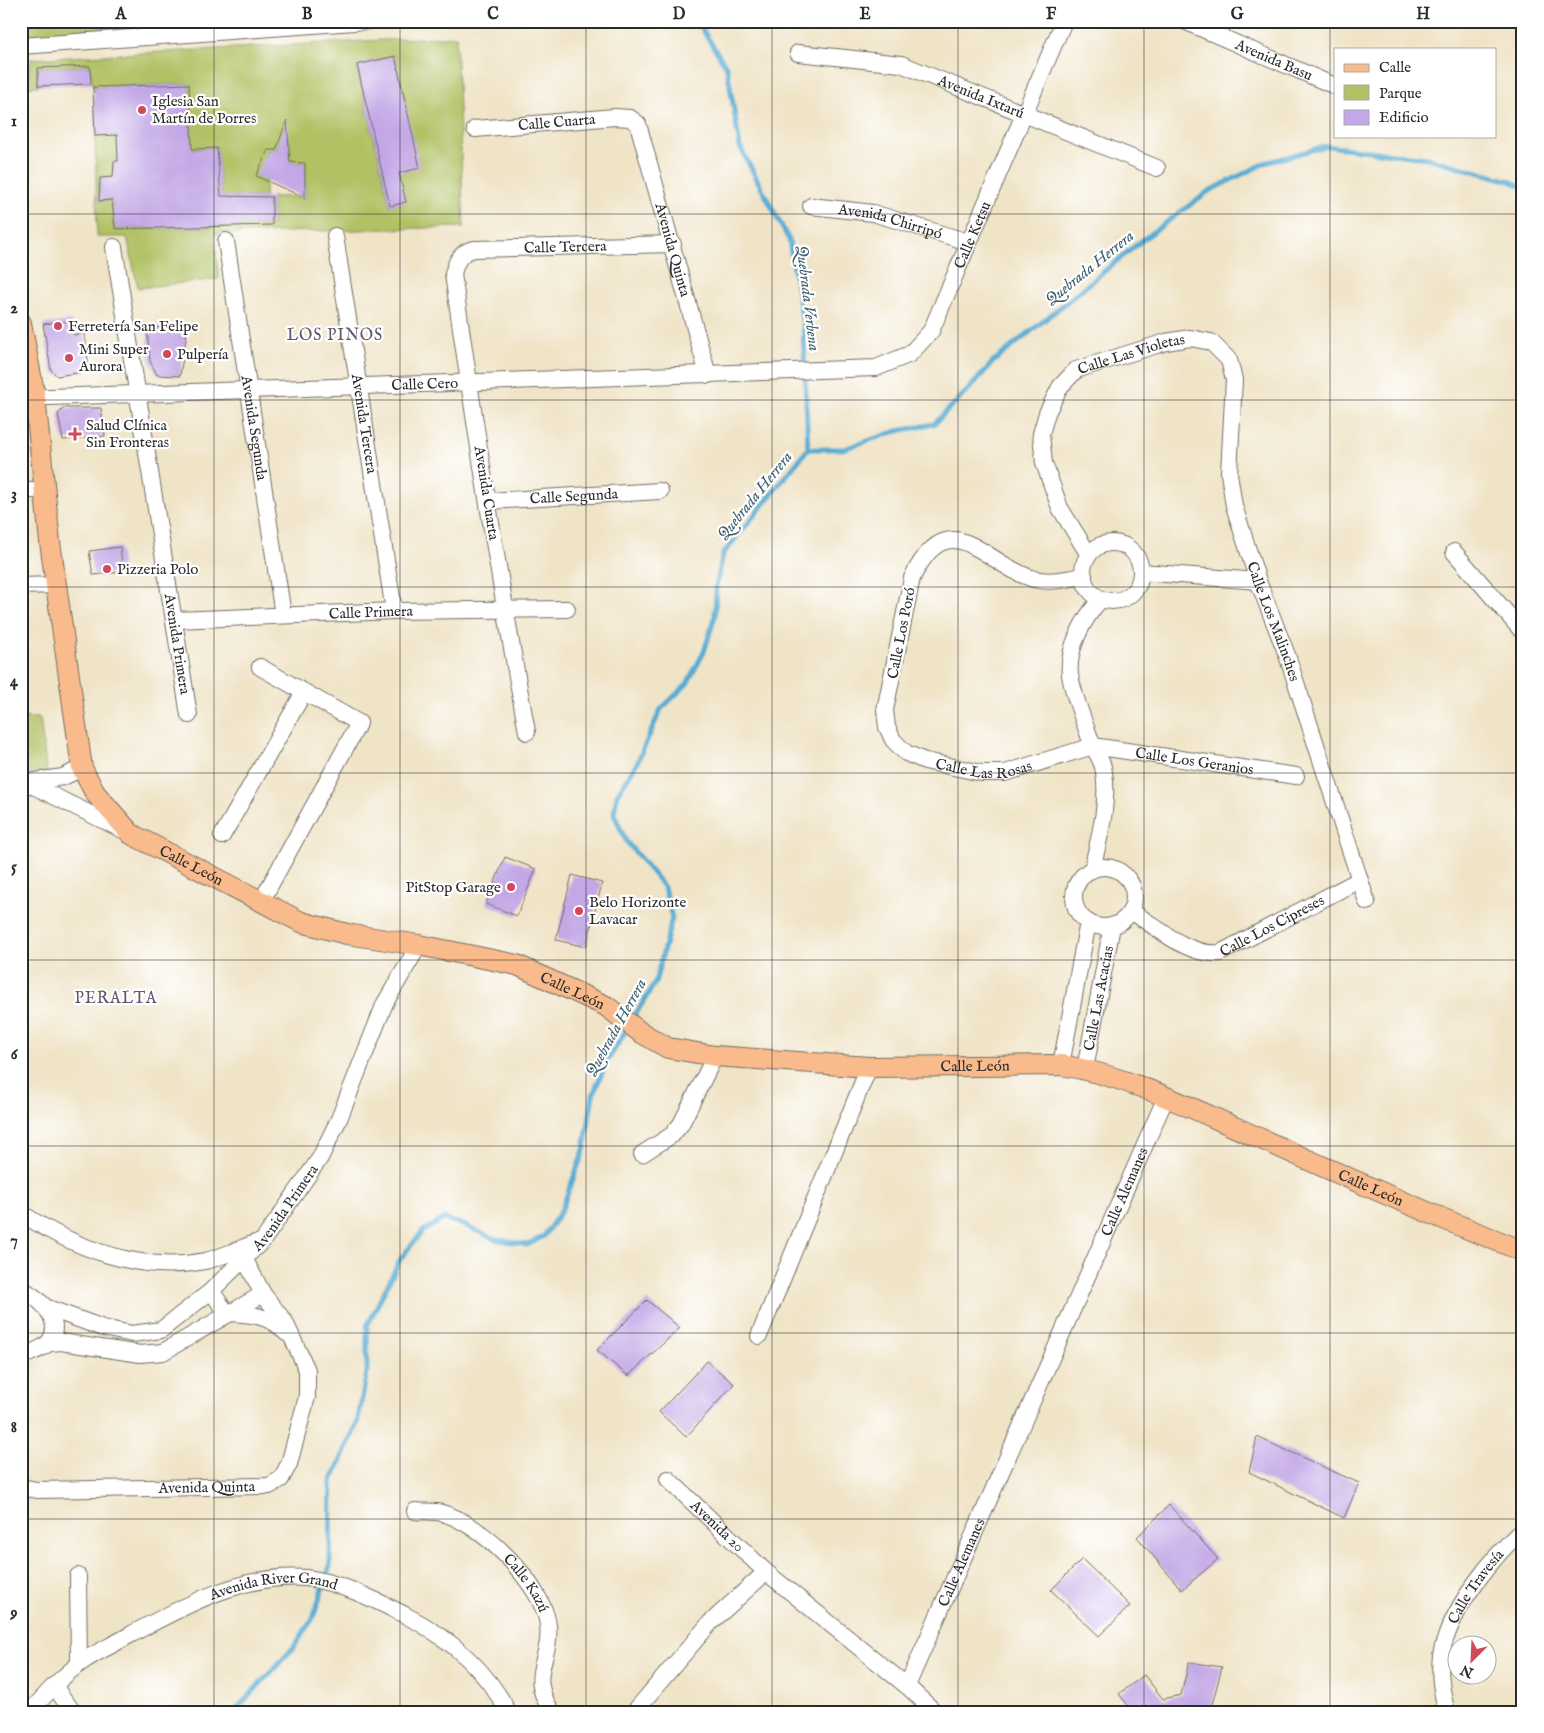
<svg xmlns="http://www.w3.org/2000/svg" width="1544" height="1733" font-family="'IM FELL English',serif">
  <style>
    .green { fill: #b1c164; stroke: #6e7648; fill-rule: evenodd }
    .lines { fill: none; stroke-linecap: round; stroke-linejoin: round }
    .stream { stroke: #57acd3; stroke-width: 5 }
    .building { fill: #c3a7e6 }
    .minor-casing { stroke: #706c62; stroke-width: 18 }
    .major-casing { stroke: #706c62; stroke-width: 22 }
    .minor { stroke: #fff; stroke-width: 16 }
    .major { stroke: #fabb8c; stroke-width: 20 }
    .grid { fill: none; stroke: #2b2b2b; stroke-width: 1; stroke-opacity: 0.55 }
    .poi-dot { fill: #d1495b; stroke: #fff; stroke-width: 2 }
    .labels { text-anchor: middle; stroke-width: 4.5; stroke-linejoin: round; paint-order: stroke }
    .street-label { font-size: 15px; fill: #2b2b2b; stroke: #fff }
    .poi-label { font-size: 15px; fill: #2b2b2b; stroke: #fff; text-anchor: start }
    .water-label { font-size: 16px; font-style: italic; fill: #3d5f6e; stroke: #fff }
    .neighbourhood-label { font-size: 16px; letter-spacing: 1px; fill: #60566c; stroke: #fff }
    .neatline { fill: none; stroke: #2b2b2b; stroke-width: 2 }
    .grid-label { font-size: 16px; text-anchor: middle; font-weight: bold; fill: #2b2b2b }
  </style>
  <rect width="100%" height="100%" fill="#fff"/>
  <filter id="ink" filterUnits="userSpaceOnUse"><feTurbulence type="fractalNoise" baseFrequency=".02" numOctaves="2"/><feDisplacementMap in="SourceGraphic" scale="10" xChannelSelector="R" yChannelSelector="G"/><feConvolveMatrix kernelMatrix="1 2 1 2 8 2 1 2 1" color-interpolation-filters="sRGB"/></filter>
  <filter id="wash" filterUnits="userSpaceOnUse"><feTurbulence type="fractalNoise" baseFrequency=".0096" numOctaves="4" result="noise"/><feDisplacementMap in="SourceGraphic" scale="20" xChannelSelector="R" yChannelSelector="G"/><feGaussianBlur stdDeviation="1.12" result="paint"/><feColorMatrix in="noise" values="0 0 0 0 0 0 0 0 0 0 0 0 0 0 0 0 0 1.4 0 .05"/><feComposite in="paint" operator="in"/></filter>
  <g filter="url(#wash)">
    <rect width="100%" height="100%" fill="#f0e4c7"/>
    <g class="green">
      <path d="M28,21H202L26,35Z"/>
      <path d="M456,36L464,227L214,234L219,279L138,288L127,237H97L95,136L191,133L189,84L93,87L90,66L38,68V86L27,87L31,59ZM395,56L407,110L386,116L405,202L390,206L357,65ZM281,137H288L290,162L305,163V196L272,197V225L115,229L112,200L99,201L100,178L113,177L114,161H118L126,150L217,148L221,196L265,197L266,180L257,176L268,150H276Z"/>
      <path d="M21,717L40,718L47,773L28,777L21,774Z"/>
    </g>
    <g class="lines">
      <g class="stream">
        <path d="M697,21L727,68L740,147L789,240L803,323L808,449"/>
        <path d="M632,1020L655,983L672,918L664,887L626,841L614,814L617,795L637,763L661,709L687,684L704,652L715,616L716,586L723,554L808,449H843L897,431L934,424L969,389L993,362L1145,238L1209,191L1265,163L1326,146L1427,158L1510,181L1523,187"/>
        <path d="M234,1712L294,1647L313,1618L330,1566L331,1482L357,1424L367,1372V1326L401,1258L423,1231L444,1219L461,1224L495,1239L527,1245L544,1236L561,1211L584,1150L593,1095L606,1063L628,1027"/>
      </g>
    </g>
    <g id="blocks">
      <g class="building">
        <path d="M395,56L420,168L399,173L406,202L390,206L357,65Z"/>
        <path d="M90,66L91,84L38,86V68Z"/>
        <path d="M189,84L192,149L217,148L221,196L272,197V225L115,229L112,200L99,201L100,178L113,177L114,161H118L117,135L95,136L93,87Z"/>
        <path d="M287,120L290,162L305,163V198L256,176L268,150H276Z"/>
        <path d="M72,321L74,335L85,333L89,371L57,376L51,370L43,324Z"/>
        <path d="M188,326L180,376L157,375L150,361L147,328Z"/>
        <path d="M64,408H101L105,436L63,440L58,414Z"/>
        <path d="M120,547L123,572L93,575L89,551Z"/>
        <path d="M505,857L536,869L517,916L486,904Z"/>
        <path d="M572,875L602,883L586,947L556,940Z"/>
        <path d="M647,1300L680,1328L628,1376L597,1350Z"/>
        <path d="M707,1361L734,1384L686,1437L659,1412Z"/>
        <path d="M1257,1437L1359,1483L1344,1518L1249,1472Z"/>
        <path d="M1169,1505L1218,1559L1182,1590L1137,1537Z"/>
        <path d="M1082,1559L1130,1606L1099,1636L1051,1590Z"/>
        <path d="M1189,1662L1222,1667L1210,1712H1133L1119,1694L1144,1675L1163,1699L1181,1695Z"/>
      </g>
    </g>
  </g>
  <g filter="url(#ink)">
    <use href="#blocks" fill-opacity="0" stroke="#706c62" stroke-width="1"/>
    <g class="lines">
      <g class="minor-casing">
        <g id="minor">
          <path id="s1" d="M1184,21L1335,86"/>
          <path d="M21,46L368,21"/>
          <path id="s2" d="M798,53L901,64L1157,168"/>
          <path id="s3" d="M475,129L615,117L630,118L638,124L708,375"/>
          <path id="s4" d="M811,206L873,213L968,242"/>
          <path id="s5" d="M335,236L394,611"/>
          <path id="s6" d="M226,241L283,615"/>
          <path id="s7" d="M114,247L189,715"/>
          <path id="s8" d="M21,398L876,368L910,354L931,331L1064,21"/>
          <path d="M21,490H45"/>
          <path id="s9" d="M488,501L660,491"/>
          <circle cx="1112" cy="572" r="29"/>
          <path d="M1454,552L1523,632"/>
          <path id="s10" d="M1089,555L1060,508L1044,463L1041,434L1047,413L1060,387L1076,370L1166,342L1190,338L1211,342L1229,360L1234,380L1229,473L1234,506L1258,581L1287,655L1367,902"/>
          <path d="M1141,572L1258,581"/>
          <path id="s11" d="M1084,576C1068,579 1050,583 1034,579C983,564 950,500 912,578L885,710L887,727L893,740L906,753L925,761L982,773H1005L1093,746L1296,776"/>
          <path d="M21,586L56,585"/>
          <path id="s12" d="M175,620L394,611L567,609"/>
          <path d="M260,667L359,723L261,902"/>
          <path id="s13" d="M527,732C499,580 475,427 453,274C456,261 461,251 475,249L673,244"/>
          <path d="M21,780L127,832"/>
          <path d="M29,782L63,777L82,768"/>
          <path d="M222,836L304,692"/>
          <circle cx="1104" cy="897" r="30"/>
          <path d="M1092,870C1099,838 1109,804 1104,772C1103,761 1096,753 1092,744C1085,724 1073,695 1070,675C1067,648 1084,618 1101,599"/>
          <path id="s14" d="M1131,911C1157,927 1189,957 1220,953L1359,880"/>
          <path d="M1061,1065L1088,922"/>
          <path id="s15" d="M1085,1069L1112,926"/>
          <path d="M642,1154L672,1135L681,1124L715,1056"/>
          <path d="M21,1213C74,1248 141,1274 205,1261C222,1257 239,1249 255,1243"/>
          <path d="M21,1289C39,1297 65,1321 49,1342C44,1349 29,1353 21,1357"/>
          <path d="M211,1291L227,1313C250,1314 271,1315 286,1333"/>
          <path id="s16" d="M45,1307L103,1328L132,1334L161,1330L211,1291L264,1239L320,1158L339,1119L385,1003L419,945"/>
          <path d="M759,1336L869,1067"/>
          <path d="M49,1343L61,1342L140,1354L163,1352L263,1294"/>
          <path id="s17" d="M668,1479L766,1572L907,1686L935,1712"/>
          <path id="s18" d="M21,1487L37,1490L269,1486L281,1479L289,1464L307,1397V1370L285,1322L263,1294L244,1258"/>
          <path id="s19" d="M415,1511C424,1512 434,1511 442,1513C481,1523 543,1584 548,1625C552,1662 526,1672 552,1712"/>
          <path d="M78,1576L79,1664"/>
          <path d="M54,1686L73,1712"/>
          <path id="s20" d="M907,1686L1166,1097"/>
          <path id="s21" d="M30,1712C46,1694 62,1676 82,1662C96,1652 113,1645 128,1636C182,1607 242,1573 306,1578C340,1582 375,1600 405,1615C448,1637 486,1669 508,1712"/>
          <path d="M634,1712L710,1623L766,1572"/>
          <path id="s22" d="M1447,1712C1441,1691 1437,1664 1444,1643C1457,1601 1492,1558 1523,1529"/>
        </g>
      </g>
      <g class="major-casing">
        <g id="major">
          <path id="s23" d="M21,323L35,397L50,542L82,768L95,793L131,834L301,922L347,934L419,945L517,965L606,1006L640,1032L668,1048L715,1056L869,1067L1061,1065C1130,1076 1195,1110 1259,1138C1346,1177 1433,1216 1523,1251"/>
        </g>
      </g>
      <use href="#minor" class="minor"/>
      <use href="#major" class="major"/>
    </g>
  </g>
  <path class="grid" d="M214,21V1712M400,21V1712M586,21V1712M772,21V1712M958,21V1712M1144,21V1712M1330,21V1712M21,214H1523M21,400H1523M21,587H1523M21,773H1523M21,960H1523M21,1146H1523M21,1333H1523M21,1519H1523"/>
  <g class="poi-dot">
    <circle cx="142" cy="110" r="5"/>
    <circle cx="58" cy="326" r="5"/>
    <circle cx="167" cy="354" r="5"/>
    <circle cx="69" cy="358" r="5"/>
    <path d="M72.5 426.5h5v5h5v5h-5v5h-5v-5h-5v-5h5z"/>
    <circle cx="107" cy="569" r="5"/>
    <circle cx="511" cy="887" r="5"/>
    <circle cx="579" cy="911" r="5"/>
  </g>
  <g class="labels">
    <g class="street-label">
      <text dy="5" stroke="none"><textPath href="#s1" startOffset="98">Avenida Basu</textPath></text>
      <text dy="5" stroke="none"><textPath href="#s2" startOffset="190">Avenida Ixtarú</textPath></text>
      <text dy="5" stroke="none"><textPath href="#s3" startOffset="82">Calle Cuarta</textPath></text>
      <text dy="5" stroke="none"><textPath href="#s4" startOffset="81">Avenida Chirripó</textPath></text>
      <text dy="5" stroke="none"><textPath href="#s8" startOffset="1028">Calle Ketsu</textPath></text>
      <text dy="5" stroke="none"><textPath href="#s13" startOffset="590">Calle Tercera</textPath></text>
      <text dy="5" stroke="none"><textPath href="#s3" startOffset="296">Avenida Quinta</textPath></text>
      <text dy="5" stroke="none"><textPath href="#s10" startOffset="264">Calle Las Violetas</textPath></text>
      <text dy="5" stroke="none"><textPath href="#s8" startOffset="404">Calle Cero</textPath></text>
      <text dy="5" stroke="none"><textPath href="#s5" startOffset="190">Avenida Tercera</textPath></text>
      <text dy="5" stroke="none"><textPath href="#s6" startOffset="189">Avenida Segunda</textPath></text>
      <text transform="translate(487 493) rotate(81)" y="5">Avenida Cuarta</text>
      <text dy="5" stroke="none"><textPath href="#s9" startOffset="86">Calle Segunda</textPath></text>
      <text dy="5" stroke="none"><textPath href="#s12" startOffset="196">Calle Primera</textPath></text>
      <text dy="5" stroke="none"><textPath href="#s10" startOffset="641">Calle Los Malinches</textPath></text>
      <text transform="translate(901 633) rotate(-79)" y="5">Calle Los Poró</text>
      <text dy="5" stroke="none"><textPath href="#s7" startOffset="402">Avenida Primera</textPath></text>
      <text dy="5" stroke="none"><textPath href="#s11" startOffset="681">Calle Los Geranios</textPath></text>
      <text dy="5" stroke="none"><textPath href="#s11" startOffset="465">Calle Las Rosas</textPath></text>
      <text dy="5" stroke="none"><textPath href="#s23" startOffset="600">Calle León</textPath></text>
      <text dy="5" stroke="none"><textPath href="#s14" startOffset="159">Calle Los Cipreses</textPath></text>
      <text dy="5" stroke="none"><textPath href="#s23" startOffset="1005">Calle León</textPath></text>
      <text dy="5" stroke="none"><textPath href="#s15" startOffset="72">Calle Las Acacias</textPath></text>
      <text dy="5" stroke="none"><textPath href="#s23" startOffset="1425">Calle León</textPath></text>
      <text dy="5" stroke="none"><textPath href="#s23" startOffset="1845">Calle León</textPath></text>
      <text dy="5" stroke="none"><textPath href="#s20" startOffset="540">Calle Alemanes</textPath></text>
      <text dy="5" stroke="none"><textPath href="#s16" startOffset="296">Avenida Primera</textPath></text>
      <text dy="5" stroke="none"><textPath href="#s18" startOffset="186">Avenida Quinta</textPath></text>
      <text dy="5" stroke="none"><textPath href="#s17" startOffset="68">Avenida 20</textPath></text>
      <text dy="5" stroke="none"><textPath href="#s20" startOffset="135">Calle Alemanes</textPath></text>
      <text dy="5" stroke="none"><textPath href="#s19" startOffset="139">Calle Kazú</textPath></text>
      <text dy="5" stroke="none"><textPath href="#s22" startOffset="135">Calle Travesía</textPath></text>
      <text dy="5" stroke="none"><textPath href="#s21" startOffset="282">Avenida River Grand</textPath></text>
    </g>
    <g class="poi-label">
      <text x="152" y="106">Iglesia San<tspan x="152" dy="17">Martín de Porres</tspan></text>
      <text x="68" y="331">Ferretería San Felipe</text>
      <text x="79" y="354">Mini Super<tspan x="79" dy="17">Aurora</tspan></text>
      <text x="177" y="359">Pulpería</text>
      <text x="86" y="430">Salud Clínica<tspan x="86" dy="17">Sin Fronteras</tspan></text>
      <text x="117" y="574">Pizzeria Polo</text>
      <text x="501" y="892" text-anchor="end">PitStop Garage</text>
      <text x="589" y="907">Belo Horizonte<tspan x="589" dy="17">Lavacar</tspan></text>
    </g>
    <g class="water-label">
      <text transform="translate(1089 267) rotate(-39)" y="6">Quebrada Herrera</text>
      <text transform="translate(809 298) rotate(83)" y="6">Quebrada Verbena</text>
      <text transform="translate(754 495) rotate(-51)" y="6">Quebrada Herrera</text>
      <text transform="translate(615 1027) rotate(-61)" y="6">Quebrada Herrera</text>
    </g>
    <g class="neighbourhood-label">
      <text x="335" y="340">LOS PINOS</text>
      <text x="116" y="1003">PERALTA</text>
    </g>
  </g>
  <rect width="1544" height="1733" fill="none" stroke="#fff" stroke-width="55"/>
  <rect x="1334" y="48" width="162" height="90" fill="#ffffff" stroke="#aaaaaa"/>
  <rect x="1344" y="64" width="25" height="8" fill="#fabb8c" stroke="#aaaaaa"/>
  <text x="1379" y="72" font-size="15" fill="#2b2b2b">Calle</text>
  <rect x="1344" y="85" width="25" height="15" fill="#b1c164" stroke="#aaaaaa"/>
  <text x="1379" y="98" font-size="15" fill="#2b2b2b">Parque</text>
  <rect x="1344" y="110" width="25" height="15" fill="#c3a7e6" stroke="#aaaaaa"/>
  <text x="1379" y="122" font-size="15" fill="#2b2b2b">Edificio</text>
  <g transform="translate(1472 1660) rotate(204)"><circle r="24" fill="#ffffff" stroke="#aaaaaa"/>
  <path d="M0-4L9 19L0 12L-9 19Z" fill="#d1495b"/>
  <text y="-8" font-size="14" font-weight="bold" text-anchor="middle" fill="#2b2b2b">N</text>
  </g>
  <rect x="28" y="28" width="1488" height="1678" class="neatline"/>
  <g class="grid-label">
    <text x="121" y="19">A</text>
    <text x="307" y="19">B</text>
    <text x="493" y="19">C</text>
    <text x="679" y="19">D</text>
    <text x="865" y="19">E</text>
    <text x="1051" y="19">F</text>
    <text x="1237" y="19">G</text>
    <text x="1423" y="19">H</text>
    <text x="14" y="126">1</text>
    <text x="14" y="313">2</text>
    <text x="14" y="499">3</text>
    <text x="14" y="686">4</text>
    <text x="14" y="872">5</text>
    <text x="14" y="1059">6</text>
    <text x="14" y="1245">7</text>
    <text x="14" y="1432">8</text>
    <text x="14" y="1618">9</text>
  </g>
</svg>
